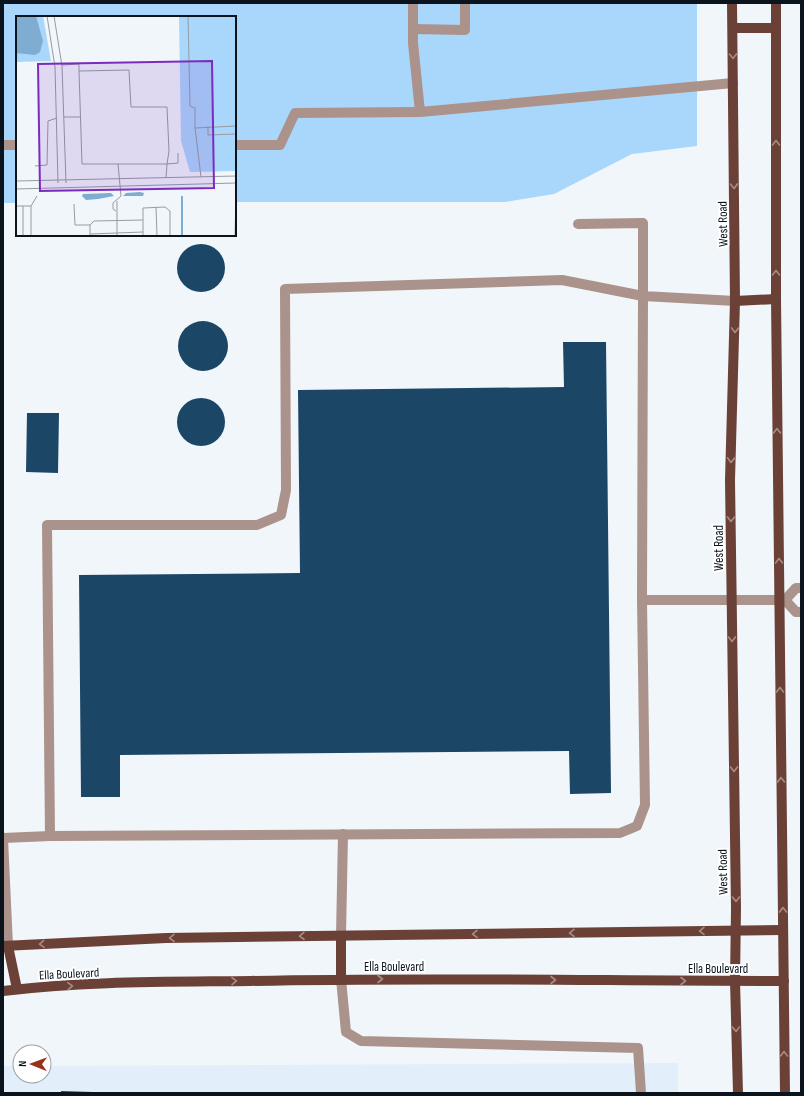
<svg xmlns="http://www.w3.org/2000/svg" width="804" height="1096" font-family="'Sofia Sans Condensed',sans-serif">
  <style>
    .built { fill: #e2effb }
    .green { fill: #a9d6fb }
    .building { fill: #1b4666 }
    .lines { fill: none; stroke-linecap: round; stroke-linejoin: round }
    .minor { stroke: #ab928b; stroke-width: 10 }
    .major { stroke: #6b4137; stroke-width: 10 }
    .oneway { stroke: #a68d87 }
    .labels { text-anchor: middle; stroke-width: 4; stroke-linejoin: round; paint-order: stroke }
    .street-label { font-size: 13px; fill: #0b141c; stroke: #fff }
    .inset-river { fill: none; stroke: #7facd1; stroke-width: 2 }
    .inset-road { fill: none; stroke: #959ca2; stroke-width: 1 }
    .view { fill: #7b2cbf; fill-opacity: 0.15; stroke: #7b2cbf; stroke-width: 2 }
    .inset-edge { fill: none; stroke: #0b141c; stroke-width: 2 }
  </style>
  <rect width="100%" height="100%" fill="#f1f6fb"/>
  <path class="built" d="M678,1063V1093H3V1066H20V1076H44V1066Z"/>
  <path class="green" d="M3,3H697V146L632,154L554,194L505,202H235V17H17V203H3Z"/>
  <g class="building">
    <circle cx="201" cy="268" r="24"/>
    <circle cx="203" cy="346" r="25"/>
    <path d="M563,342H606L611,793L570,794L569,751L120,755V797H81L79,575L300,573L298,390L564,387Z"/>
    <circle cx="201" cy="422" r="24"/>
    <path d="M27,413H59L58,473L26,472Z"/>
    <path d="M61,1091L93,1092V1093H61Z"/>
  </g>
  <g class="lines">
    <g class="minor">
      <path d="M413,3V43L420,112L733,83"/>
      <path d="M413,29L465,30V3"/>
      <path d="M3,145H17"/>
      <path d="M235,145H280L295,113L420,112"/>
      <path d="M578,224L643,223V296L735,301"/>
      <path d="M642,600L645,805L637,826L620,833L50,836L47,525H257L281,515L286,490L285,289L562,280L643,296L642,600H785"/>
      <path d="M785,600L796,612H801"/>
      <path d="M785,600L796,588H801"/>
      <path d="M3,838L50,836"/>
      <path d="M3,839L8,946"/>
      <path d="M341,936L343,834"/>
      <path d="M341,979L346,1032L361,1041L638,1048L641,1093"/>
    </g>
    <g class="major">
      <path d="M732,3L735,301L730,480L736,908L735,981L738,1093"/>
      <path d="M776,3V299L785,1093"/>
      <path d="M733,28H776"/>
      <path d="M735,301L776,299"/>
      <path d="M341,936V979"/>
      <path d="M3,946L166,938L783,930"/>
      <path d="M8,946L17,989"/>
      <path d="M3,991C85,981 168,982 250,981C428,977 606,981 784,981"/>
    </g>
  </g>
  <defs><path id="oneway-chevron" d="M-2-3.5L2.5 0L-2 3.5" fill="none" stroke-width="1.6" stroke-linecap="round" stroke-linejoin="round"/></defs>
  <g class="oneway">
    <use href="#oneway-chevron" transform="translate(733 56) rotate(89)"/>
    <use href="#oneway-chevron" transform="translate(776 143) rotate(-90)"/>
    <use href="#oneway-chevron" transform="translate(734 186) rotate(89)"/>
    <use href="#oneway-chevron" transform="translate(776 273) rotate(-90)"/>
    <use href="#oneway-chevron" transform="translate(735 330) rotate(92)"/>
    <use href="#oneway-chevron" transform="translate(777 431) rotate(-91)"/>
    <use href="#oneway-chevron" transform="translate(731 460) rotate(92)"/>
    <use href="#oneway-chevron" transform="translate(731 519) rotate(90)"/>
    <use href="#oneway-chevron" transform="translate(779 561) rotate(-91)"/>
    <use href="#oneway-chevron" transform="translate(732 639) rotate(89)"/>
    <use href="#oneway-chevron" transform="translate(780 690) rotate(-91)"/>
    <use href="#oneway-chevron" transform="translate(734 769) rotate(89)"/>
    <use href="#oneway-chevron" transform="translate(781 780) rotate(-91)"/>
    <use href="#oneway-chevron" transform="translate(736 899) rotate(89)"/>
    <use href="#oneway-chevron" transform="translate(783 910) rotate(-91)"/>
    <use href="#oneway-chevron" transform="translate(702 931) rotate(179)"/>
    <use href="#oneway-chevron" transform="translate(572 933) rotate(179)"/>
    <use href="#oneway-chevron" transform="translate(475 934) rotate(179)"/>
    <use href="#oneway-chevron" transform="translate(302 936) rotate(179)"/>
    <use href="#oneway-chevron" transform="translate(172 938) rotate(179)"/>
    <use href="#oneway-chevron" transform="translate(42 944) rotate(177)"/>
    <use href="#oneway-chevron" transform="translate(380 979)"/>
    <use href="#oneway-chevron" transform="translate(553 980)"/>
    <use href="#oneway-chevron" transform="translate(234 981) rotate(-1)"/>
    <use href="#oneway-chevron" transform="translate(683 981)"/>
    <use href="#oneway-chevron" transform="translate(70 986) rotate(-3)"/>
    <use href="#oneway-chevron" transform="translate(736 1029) rotate(88)"/>
    <use href="#oneway-chevron" transform="translate(784 1054) rotate(-90)"/>
  </g>
  <g class="labels">
    <g class="street-label">
      <text transform="translate(722 224) rotate(-91)" y="5">West Road</text>
      <text transform="translate(718 548) rotate(-90)" y="5">West Road</text>
      <text transform="translate(722 872) rotate(-91)" y="5">West Road</text>
      <text x="394" y="971">Ella Boulevard</text>
      <text x="718" y="973">Ella Boulevard</text>
      <text transform="translate(69 973) rotate(-3)" y="5">Ella Boulevard</text>
    </g>
  </g>
  <g transform="translate(16 16)">
    <rect width="220" height="220" fill="#f1f6fb"/>
    <path d="M0,0H27L35,45L0,46ZM163,0H220V155L174,156L165,125Z" fill="#a9d6fb"/>
    <path d="M0,0H20L27,25L24,36L19,39L0,37ZM124,176L128,177L127,180H107L110,177ZM95,177L98,180L82,183L70,184L66,180L67,178Z" fill="#7facd1"/>
    <path class="inset-river" d="M166,180V220"/>
    <path class="inset-road" d="M31,0L39,51L42,167M38,0L46,50L50,167M172,0L174,90L179,92V112M46,49L63,48V55M48,101H64M192,110V119L220,118M19,150L31,149L32,105L41,102M185,161L179,112L220,110M150,162L151,148L162,147V137M0,165L220,160M0,173L220,167M58,188L59,209H74M0,190H15M7,190V220M140,191L141,220M100,195L97,193V187L105,180L102,148H151L153,135L151,91H115L113,54L63,55L66,148H102M74,218L127,216M15,220V190L21,180M74,220V209L78,205L127,204M101,220V185M127,220V192L149,191L154,195V220M219,220L220,180"/>
    <path class="view" d="M196,45L198,172L24,175L22,48Z"/>
    <rect width="220" height="220" class="inset-edge"/>
  </g>
  <rect width="804" height="1096" fill="none" stroke="#0b141c" stroke-width="8"/>
  <g transform="translate(32 1064) rotate(271)"><circle r="19" fill="#ffffff" stroke="#9da1a4"/>
  <path d="M0-3L7 15L0 10L-7 15Z" fill="#993118"/>
  <text y="-6" font-size="11" font-weight="bold" text-anchor="middle" fill="#0b141c">N</text>
  </g>
</svg>
